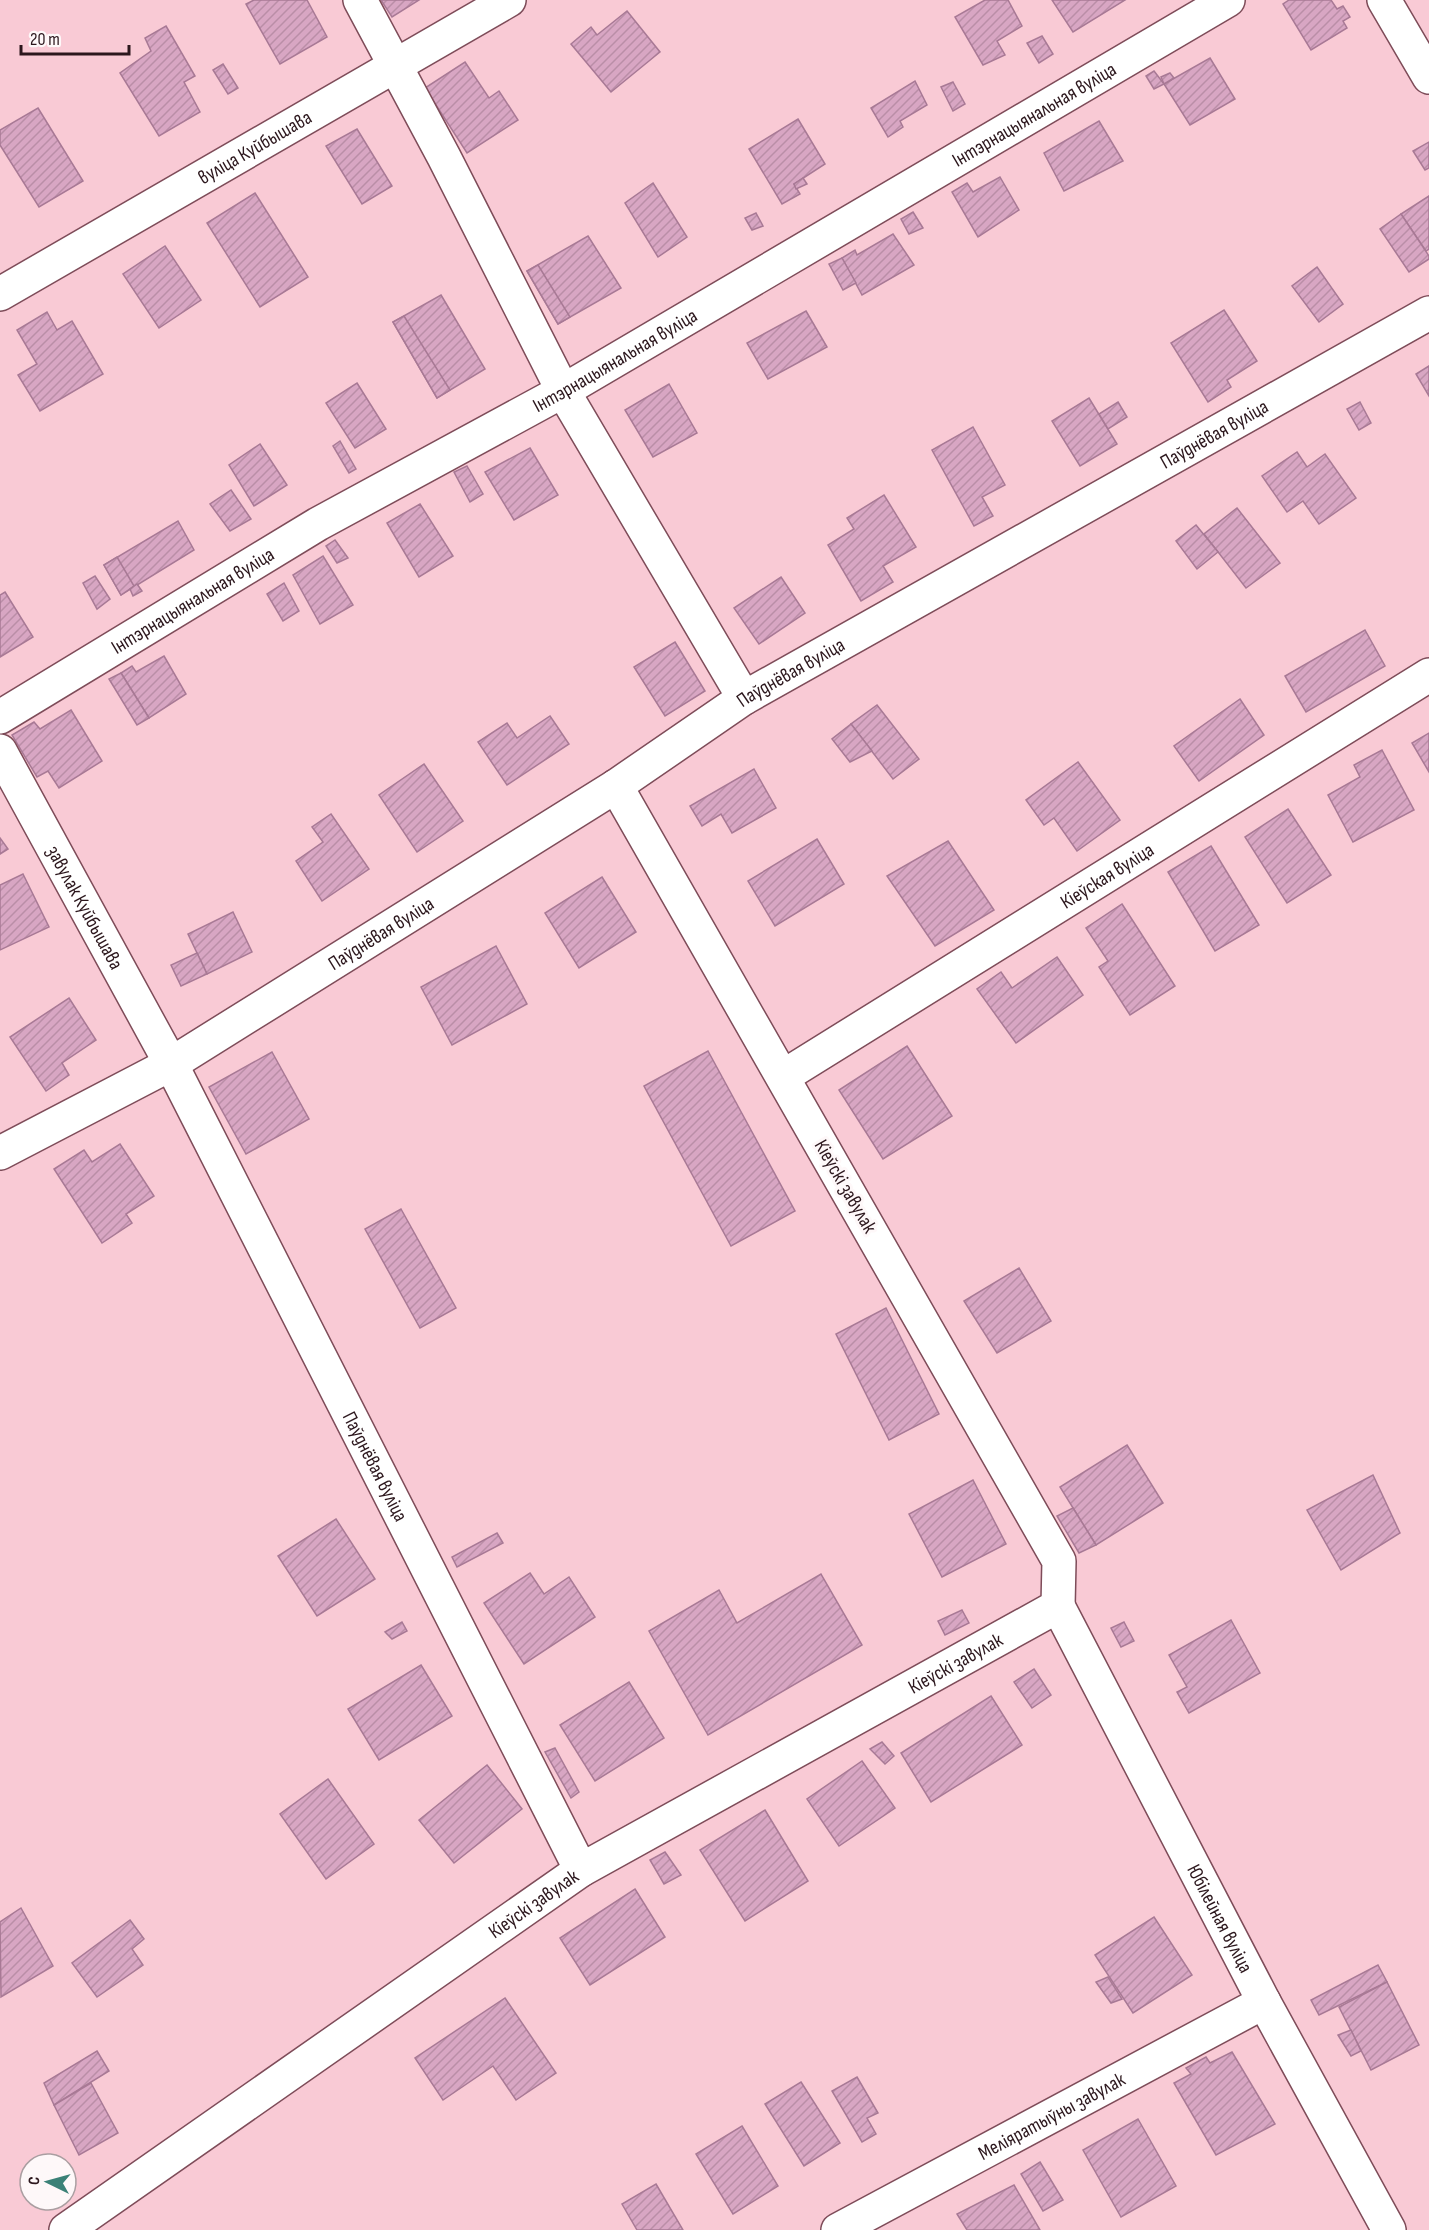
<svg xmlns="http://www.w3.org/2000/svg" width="1429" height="2230" font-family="'Sofia Sans Condensed',sans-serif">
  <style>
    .building { fill: url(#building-hatch); stroke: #a87995; stroke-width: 1.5 }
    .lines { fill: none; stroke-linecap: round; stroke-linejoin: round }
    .minor-casing { stroke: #7e4c59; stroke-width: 36 }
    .minor { stroke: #fff; stroke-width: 33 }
    .labels { text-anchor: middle; stroke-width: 6; stroke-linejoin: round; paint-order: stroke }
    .street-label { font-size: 20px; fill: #2c171d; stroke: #fef8f9 }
  </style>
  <defs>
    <pattern id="building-hatch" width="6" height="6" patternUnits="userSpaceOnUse" patternTransform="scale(1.5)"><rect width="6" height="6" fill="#d8a6c3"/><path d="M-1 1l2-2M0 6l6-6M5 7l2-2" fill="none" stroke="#ba8ea7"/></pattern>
  </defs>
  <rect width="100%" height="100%" fill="#f9cad5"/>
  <g class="building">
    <path d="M254,0H307L327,37L280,64L246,4Z"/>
    <path d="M381,0H419L392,17Z"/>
    <path d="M985,0H1008L1022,26L997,41L1005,55L983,65L955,17Z"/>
    <path d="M1052,0H1125L1073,32Z"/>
    <path d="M1289,0H1331L1337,9L1343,6L1350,17L1343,21L1347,28L1311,50L1283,4Z"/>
    <path d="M627,11L660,52L611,92L571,44L591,27L597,35Z"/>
    <path d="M166,26L195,76L184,82L200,112L159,136L120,73L151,51L145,38Z"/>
    <path d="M1042,36L1053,54L1039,63L1027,43Z"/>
    <path d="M1210,58L1235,99L1190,125L1164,84Z"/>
    <path d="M465,62L489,98L499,91L518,120L467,153L425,88Z"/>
    <path d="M223,64L238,88L228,94L213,70Z"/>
    <path d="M1154,71L1164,84L1154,89L1146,76Z"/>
    <path d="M1170,73L1174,78L1164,84L1161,77Z"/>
    <path d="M915,81L927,105L900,121L903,127L888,137L871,108Z"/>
    <path d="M953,82L965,104L953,111L941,87Z"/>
    <path d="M38,108L83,181L39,207L0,145V130Z"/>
    <path d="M798,119L825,164L794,184L800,194L782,204L749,149Z"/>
    <path d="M1099,121L1123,161L1064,191L1044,153Z"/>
    <path d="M357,129L392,186L362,204L326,146Z"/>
    <path d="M1429,142V168L1425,170L1413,151Z"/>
    <path d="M1000,177L1019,210L978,237L952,192L967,183L973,192Z"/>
    <path d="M803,178L807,184L796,189L794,184Z"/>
    <path d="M653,183L687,237L658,257L625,203Z"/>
    <path d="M255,193L308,277L260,307L207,223Z"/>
    <path d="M1429,196V249L1426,251L1401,214Z"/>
    <path d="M913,212L923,228L909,234L901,219Z"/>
    <path d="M756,213L763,226L752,230L745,218Z"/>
    <path d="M1401,214L1429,256V259L1409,272L1380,229Z"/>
    <path d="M893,234L914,265L862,295L842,258L855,250L857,255Z"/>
    <path d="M588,236L621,288L558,324L527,271Z"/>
    <path d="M165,246L201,300L159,328L123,274Z"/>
    <path d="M842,258L856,283L843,290L829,264Z"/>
    <path d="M538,265L570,317L558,324L527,271Z"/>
    <path d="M1317,267L1343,304L1319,322L1292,286Z"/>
    <path d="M441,295L485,369L437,398L393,322Z"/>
    <path d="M1224,310L1257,361L1227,380L1231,387L1208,402L1171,343Z"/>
    <path d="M806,311L827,347L768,379L747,343Z"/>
    <path d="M47,312L57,330L72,321L103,374L40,411L18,375L37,364L17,330Z"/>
    <path d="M404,316L450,390L437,398L393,322Z"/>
    <path d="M1429,366V396L1416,374Z"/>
    <path d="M357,383L386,429L355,448L326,403Z"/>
    <path d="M669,384L697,433L653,457L625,410Z"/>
    <path d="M1089,398L1117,444L1080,466L1052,421Z"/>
    <path d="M1118,402L1127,417L1108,429L1099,414Z"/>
    <path d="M1360,402L1371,423L1359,430L1347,409Z"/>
    <path d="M973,427L1005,485L982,497L993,516L974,526L932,450Z"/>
    <path d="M340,441L356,469L349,473L333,446Z"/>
    <path d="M260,444L287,485L254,506L229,465Z"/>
    <path d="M530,448L558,495L514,520L485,472Z"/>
    <path d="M1297,452L1307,467L1325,454L1356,498L1319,524L1303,501L1287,512L1262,476Z"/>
    <path d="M467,466L483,494L470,502L454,472Z"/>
    <path d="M231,490L251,519L230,531L210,504Z"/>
    <path d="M884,495L916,547L883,566L893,582L861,601L828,545L854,529L847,518Z"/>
    <path d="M420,504L453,556L419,577L387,523Z"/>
    <path d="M1237,508L1280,563L1246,588L1204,534Z"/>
    <path d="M178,521L194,550L121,595L104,565Z"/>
    <path d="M1196,525L1218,552L1197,569L1176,541Z"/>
    <path d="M335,540L348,558L337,563L326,546Z"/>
    <path d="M323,556L353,605L320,624L293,575Z"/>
    <path d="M117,557L134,586L121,595L104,565Z"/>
    <path d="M95,576L110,599L97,609L83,583Z"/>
    <path d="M781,577L805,613L759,644L734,608Z"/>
    <path d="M284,583L299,611L283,621L267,594Z"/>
    <path d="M137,584L142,591L133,596L130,589Z"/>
    <path d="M5,592L33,637L0,657V595Z"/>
    <path d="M1365,630L1385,666L1306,712L1285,676Z"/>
    <path d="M675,642L705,691L665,716L634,667Z"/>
    <path d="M164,656L186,694L149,718L121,673L132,666L136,672Z"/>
    <path d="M121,673L149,718L137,725L109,679Z"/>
    <path d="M1240,699L1264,735L1199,781L1174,746Z"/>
    <path d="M877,705L919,759L893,779L851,724Z"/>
    <path d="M71,710L102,761L59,788L48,771L37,777L12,735L34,722L40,729Z"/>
    <path d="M550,716L569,744L507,785L478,742L507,723L517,738Z"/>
    <path d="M851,724L872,751L850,762L832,739Z"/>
    <path d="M1429,733V772L1412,743Z"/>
    <path d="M1382,750L1414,810L1353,842L1328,795L1360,777L1354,765Z"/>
    <path d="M1078,762L1120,820L1077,851L1054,818L1044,825L1026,800Z"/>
    <path d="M424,764L463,821L417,852L379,795Z"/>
    <path d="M754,769L776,808L732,833L721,814L702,826L690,806Z"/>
    <path d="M1288,809L1331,875L1287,903L1245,837Z"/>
    <path d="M331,814L369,869L322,901L296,861L323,842L312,827Z"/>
    <path d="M0,838L8,849L0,854Z"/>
    <path d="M817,839L844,884L775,926L748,881Z"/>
    <path d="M948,841L994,910L935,946L887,876Z"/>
    <path d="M1211,846L1259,925L1215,951L1168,872Z"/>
    <path d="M23,874L49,927L0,950V885Z"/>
    <path d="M602,877L636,932L579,968L545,913Z"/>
    <path d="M1122,904L1175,986L1130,1015L1099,967L1108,961L1086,928Z"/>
    <path d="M233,912L252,952L207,974L188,934Z"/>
    <path d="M496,946L527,1004L452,1045L421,987Z"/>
    <path d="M197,953L207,974L181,986L171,965Z"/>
    <path d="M1057,957L1083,995L1016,1043L977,989L1001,972L1012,988Z"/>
    <path d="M69,998L96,1040L62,1063L69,1075L46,1091L10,1037Z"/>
    <path d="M907,1046L952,1116L883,1159L839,1090Z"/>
    <path d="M708,1051L795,1211L731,1246L644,1086Z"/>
    <path d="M272,1052L309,1119L246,1154L209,1087Z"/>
    <path d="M120,1144L154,1196L126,1214L132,1223L102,1243L54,1169L84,1150L92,1162Z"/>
    <path d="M401,1209L456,1308L420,1328L365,1229Z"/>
    <path d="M1019,1268L1051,1321L997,1353L964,1301Z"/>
    <path d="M886,1308L939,1414L889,1440L836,1334Z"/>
    <path d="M1127,1445L1163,1503L1096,1545L1060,1487Z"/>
    <path d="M1373,1475L1400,1533L1341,1570L1307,1510Z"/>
    <path d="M973,1480L1006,1544L942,1577L909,1514Z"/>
    <path d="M1073,1508L1096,1545L1079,1553L1057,1516Z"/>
    <path d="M336,1519L375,1579L317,1616L278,1556Z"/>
    <path d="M497,1533L503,1543L457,1567L452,1557Z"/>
    <path d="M530,1573L544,1594L569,1577L595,1617L524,1664L484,1603Z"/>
    <path d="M821,1574L862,1645L708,1735L649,1631L719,1590L737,1623Z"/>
    <path d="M962,1610L969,1623L945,1635L938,1621Z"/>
    <path d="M1231,1620L1260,1673L1189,1713L1177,1692L1187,1687L1169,1655Z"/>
    <path d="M402,1622L407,1631L392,1639L385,1632Z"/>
    <path d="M1124,1622L1134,1641L1121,1647L1111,1628Z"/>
    <path d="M421,1665L452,1716L379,1760L348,1709Z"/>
    <path d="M1034,1669L1051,1695L1032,1708L1014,1682Z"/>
    <path d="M629,1682L664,1738L595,1781L560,1725Z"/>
    <path d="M991,1696L1022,1745L931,1802L901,1753Z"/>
    <path d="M882,1742L894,1756L885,1764L870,1749Z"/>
    <path d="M555,1748L579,1792L571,1798L545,1752Z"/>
    <path d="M862,1761L895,1808L839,1846L807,1799Z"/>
    <path d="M487,1765L522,1809L454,1863L419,1820Z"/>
    <path d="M328,1779L374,1844L326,1879L280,1814Z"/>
    <path d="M765,1810L808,1881L745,1921L700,1850Z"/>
    <path d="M665,1852L681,1875L664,1884L650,1860Z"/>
    <path d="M635,1889L665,1937L590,1985L560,1938Z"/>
    <path d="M21,1908L53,1966L1,1997L0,1922Z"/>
    <path d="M1154,1917L1192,1975L1133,2013L1095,1955Z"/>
    <path d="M130,1920L144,1939L132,1949L143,1965L97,1997L72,1963Z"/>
    <path d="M1378,1965L1387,1982L1319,2015L1311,2000Z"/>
    <path d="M1108,1977L1122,1999L1111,2003L1096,1982Z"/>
    <path d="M1387,1982L1419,2045L1371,2070L1339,2007Z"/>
    <path d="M505,1998L556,2073L516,2100L493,2066L443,2100L415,2058Z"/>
    <path d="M1351,2030L1361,2051L1351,2056L1338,2035Z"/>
    <path d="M97,2051L109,2071L54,2105L44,2083Z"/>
    <path d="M1232,2052L1275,2124L1216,2155L1174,2083L1191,2074L1186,2068L1206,2057L1210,2063Z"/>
    <path d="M857,2077L878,2113L867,2118L876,2134L862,2142L832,2091Z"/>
    <path d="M801,2082L840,2143L804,2166L765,2104Z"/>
    <path d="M91,2083L118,2133L79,2155L54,2105Z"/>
    <path d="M1138,2119L1176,2186L1121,2217L1083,2150Z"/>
    <path d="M742,2126L778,2186L733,2214L696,2154Z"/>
    <path d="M1040,2162L1063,2200L1043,2211L1021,2174Z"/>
    <path d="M656,2184L683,2230H637L622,2204Z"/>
    <path d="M1014,2185L1040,2230H967L957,2214Z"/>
  </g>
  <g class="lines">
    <g class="minor-casing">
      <g id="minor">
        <path d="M360,0L444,157L563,391L744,698"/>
        <path d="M1384,0L1429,77"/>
        <path id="s1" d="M0,294L509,0"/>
        <path id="s2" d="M0,717L318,524L563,391L1228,0"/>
        <path id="s3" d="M0,751L171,1064L581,1870"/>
        <path id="s4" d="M784,1076L1429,675"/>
        <path id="s5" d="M0,1153L171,1064L616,786L744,698L1429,313"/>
        <path id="s6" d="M1058,1606L1264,2002L1389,2230"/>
        <path id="s7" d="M66,2230L581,1870L1058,1606L1059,1561L616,786"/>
        <path id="s8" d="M838,2230L1264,2002"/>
      </g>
    </g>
    <use href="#minor" class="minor"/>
  </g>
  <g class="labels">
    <g class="street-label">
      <text dy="7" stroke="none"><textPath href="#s2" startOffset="1197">Інтэрнацыянальная вуліца</textPath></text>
      <text dy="7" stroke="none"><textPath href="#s1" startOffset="294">вуліца Куйбышава</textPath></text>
      <text dy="7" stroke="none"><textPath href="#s2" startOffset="711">Інтэрнацыянальная вуліца</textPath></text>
      <text dy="7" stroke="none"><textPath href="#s5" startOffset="1412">Паўднёвая вуліца</textPath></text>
      <text dy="7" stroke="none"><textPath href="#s2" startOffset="225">Інтэрнацыянальная вуліца</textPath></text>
      <text dy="7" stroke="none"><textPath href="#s5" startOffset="926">Паўднёвая вуліца</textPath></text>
      <text dy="7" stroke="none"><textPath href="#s4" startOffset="380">Кіеўская вуліца</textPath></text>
      <text dy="7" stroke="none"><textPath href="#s3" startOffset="178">завулак Куйбышава</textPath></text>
      <text dy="7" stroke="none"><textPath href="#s5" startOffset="440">Паўднёвая вуліца</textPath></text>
      <text transform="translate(846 1186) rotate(60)" y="7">Кіеўскі завулак</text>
      <text dy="7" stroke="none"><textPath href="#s3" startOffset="808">Паўднёвая вуліца</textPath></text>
      <text dy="7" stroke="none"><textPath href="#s7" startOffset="1056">Кіеўскі завулак</textPath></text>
      <text dy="7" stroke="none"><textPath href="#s7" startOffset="570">Кіеўскі завулак</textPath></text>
      <text dy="7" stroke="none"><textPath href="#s6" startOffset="352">Юбілейная вуліца</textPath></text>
      <text dy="7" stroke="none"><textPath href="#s8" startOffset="242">Меліяратыўны завулак</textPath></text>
    </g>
  </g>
  <g transform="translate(48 2182) rotate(275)"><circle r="28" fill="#fef8f9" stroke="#aa9ea1" stroke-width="1.5"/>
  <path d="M0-4.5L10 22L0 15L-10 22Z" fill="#3b8177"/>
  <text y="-9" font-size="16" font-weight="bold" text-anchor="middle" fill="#2c171d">С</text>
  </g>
  <path d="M21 45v9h108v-9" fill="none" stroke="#2c171d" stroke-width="3"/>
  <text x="30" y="45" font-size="18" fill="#2c171d" stroke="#fef8f9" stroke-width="4.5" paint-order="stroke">20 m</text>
</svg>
